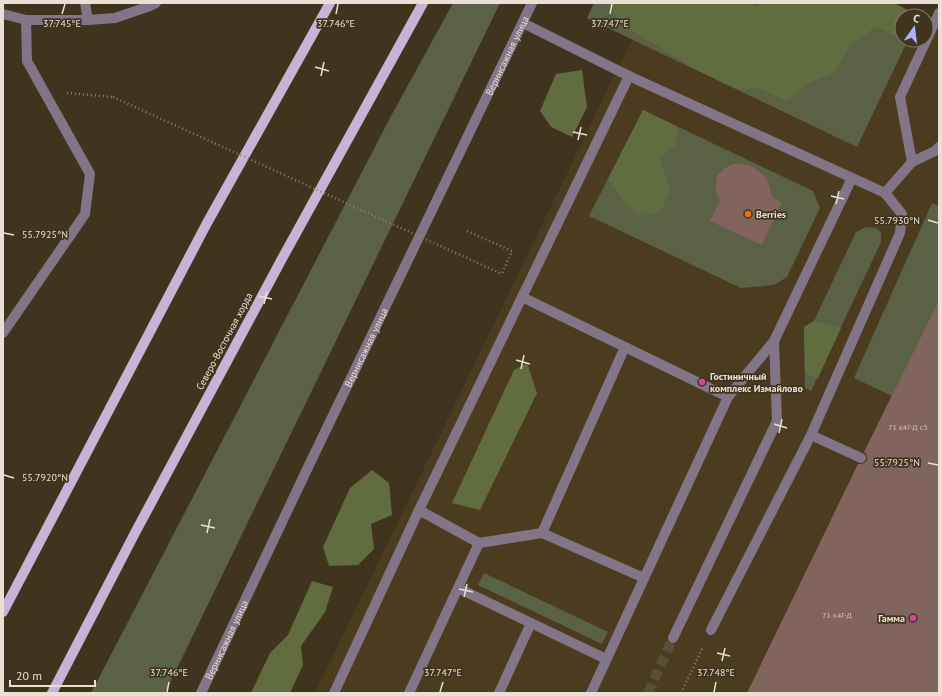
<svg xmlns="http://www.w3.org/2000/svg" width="942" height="696" font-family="'PT Sans',sans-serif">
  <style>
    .built { fill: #4c3c1f }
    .green { fill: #5a6145 }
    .forest { fill: #626d3f }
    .building { fill: #82645e }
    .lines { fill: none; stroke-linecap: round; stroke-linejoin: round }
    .minor-tunnel { stroke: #594e39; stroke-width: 10; stroke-dasharray: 10 5; stroke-linecap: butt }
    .path { stroke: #8b816f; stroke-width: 2.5; stroke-dasharray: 1 3; stroke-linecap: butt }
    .minor { stroke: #817587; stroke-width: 10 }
    .major { stroke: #cab2d7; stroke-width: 10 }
    .path-bridge { stroke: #8b816f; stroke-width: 2.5; stroke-dasharray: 1 3; stroke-linecap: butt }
    .ticks { fill: none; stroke: #e7e0d3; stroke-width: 1.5 }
    .food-dot { fill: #e8710a; stroke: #40341e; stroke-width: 1.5 }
    .hotel-dot { fill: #d1479c; stroke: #40341e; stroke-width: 1.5 }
    .labels { text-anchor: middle; stroke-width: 3.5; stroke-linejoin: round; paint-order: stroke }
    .number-label { font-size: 8px; fill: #cec1b6 }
    .street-label { font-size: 10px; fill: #e7e0d3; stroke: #40341e }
    .poi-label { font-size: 10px; font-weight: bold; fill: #e7e0d3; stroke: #40341e; text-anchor: start }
    .ticks-label { font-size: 10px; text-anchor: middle; fill: #e7e0d3; stroke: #40341e; stroke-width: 3.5; stroke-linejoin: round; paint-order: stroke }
  </style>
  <rect width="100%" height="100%" fill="#40341e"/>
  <path class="built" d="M894,3L921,16H902V40H926V19L939,25V693H315L617,70L633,39Z"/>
  <g class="green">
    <path d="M453,3H500L165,693H91L390,118Z"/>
    <path d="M594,3H894L920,16H902V40H908L857,147L587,18Z"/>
    <path d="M643,110L813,191L820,208L787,277L774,285L741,288L589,216Z"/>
    <path d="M932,203L939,206V300L892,396L854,378Z"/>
    <path d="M866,227L876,228L881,232V242L811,391L805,388L804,327L814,321L856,232Z"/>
    <path d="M484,573L608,632L602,644L478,585Z"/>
  </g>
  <g class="forest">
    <path d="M611,3H751L756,8L762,3H894L913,13L911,16H902V31L899,37L875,27L852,44L835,72L809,83L786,101L759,88L739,90L699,71L636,33L615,17Z"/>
    <path d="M582,70L587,107L572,137L551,127L540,111L556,74Z"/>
    <path d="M643,110L678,127L675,147L659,158L670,190L660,213L639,216L623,200L608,179Z"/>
    <path d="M814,321L841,328L818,378L805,374L804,327Z"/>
    <path d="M527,363L537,393L480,510L452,503L514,370Z"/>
    <path d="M372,470L389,483L392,515L371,524L374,549L358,565L329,566L323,547L350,488Z"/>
    <path d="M312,581L333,587L325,612L301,646L303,665L290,693H251L270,653L288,635Z"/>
  </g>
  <g class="building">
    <path d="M732,164H743L753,167L761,173L767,179L773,198L782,202L762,245L710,221L720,200L716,192V183L717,176L724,169Z"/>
    <path d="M939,300V693H747L858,464H862L867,461V457L866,454L864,452Z"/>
  </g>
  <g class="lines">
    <path class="minor-tunnel" d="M648,693L673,638"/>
    <g class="path">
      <path d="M67,93L113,97"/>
      <path d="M467,231L512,251L502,274"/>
      <path d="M681,693L703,647"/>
    </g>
    <g class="minor">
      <path d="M85,3L88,20"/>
      <path d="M3,14L26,20H88L115,18L150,6L156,3"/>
      <path d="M523,23L629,76L885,193L902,214L900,233L811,435L711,630"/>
      <path d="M912,162L900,97L939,13"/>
      <path d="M885,193L912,162L935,151L939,147"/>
      <path d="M522,297L728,397L591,693"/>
      <path d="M3,333L85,214L90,174L27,61L26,20"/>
      <path d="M728,397L774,341L852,178"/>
      <path d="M811,435L861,458"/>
      <path d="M419,510L479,543L542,533L644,578"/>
      <path d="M542,533L625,347"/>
      <path d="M458,588L606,659"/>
      <path d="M673,638L777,421L774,341"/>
      <path id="s1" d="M201,693L310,463L532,3"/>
      <path d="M334,693L419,510L629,76"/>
      <path d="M409,693L479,543"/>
      <path d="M499,693L531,623"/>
    </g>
    <g class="major">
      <path d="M3,612L207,223L330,3"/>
      <path d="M52,693L136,531L284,255L423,3"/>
    </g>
    <path class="path-bridge" d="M113,97L502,274"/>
  </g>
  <path class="ticks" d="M62,14L65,4M336,14L338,4M610,14L612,4M315,67L329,71M321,76L324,62M573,132L587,135M578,140L581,127M831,196L844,199M836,204L839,191M928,220L938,223M4,233L14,235M258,296L272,299M264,304L267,291M516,360L530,364M521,369L524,355M774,424L787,428M779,433L782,419M928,463L938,465M4,475L14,478M201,525L215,528M207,533L210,519M459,589L473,592M464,597L467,584M717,653L730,656M722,661L725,648M167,692L169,682M440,692L443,682M714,692L716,682"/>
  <circle class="food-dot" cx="748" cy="214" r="4"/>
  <g class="hotel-dot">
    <circle cx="702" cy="382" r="4"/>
    <circle cx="913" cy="618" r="4"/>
  </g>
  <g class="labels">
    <g class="number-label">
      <text x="908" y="430">71 к4Г-Д с5</text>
      <text x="837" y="618">71 к4Г-Д</text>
    </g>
    <g class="street-label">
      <text dy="4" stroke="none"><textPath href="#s1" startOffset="707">Вернисажная улица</textPath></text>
      <text transform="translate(224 341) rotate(-62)" y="4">Северо-Восточная хорда</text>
      <text dy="4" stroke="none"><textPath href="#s1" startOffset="383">Вернисажная улица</textPath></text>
      <text dy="4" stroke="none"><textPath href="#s1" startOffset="59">Вернисажная улица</textPath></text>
    </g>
    <g class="poi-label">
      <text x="756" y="218">Berries</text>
      <text x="710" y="380">Гостиничный<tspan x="710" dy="12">комплекс Измайлово</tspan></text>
      <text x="905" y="622" text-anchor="end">Гамма</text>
    </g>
  </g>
  <g class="ticks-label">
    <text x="62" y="27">37.745°E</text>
    <text x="336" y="27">37.746°E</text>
    <text x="610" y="27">37.747°E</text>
    <text x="897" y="224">55.7930°N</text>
    <text x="45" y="238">55.7925°N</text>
    <text x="897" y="466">55.7925°N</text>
    <text x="45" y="481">55.7920°N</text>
    <text x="169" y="676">37.746°E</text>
    <text x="443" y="676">37.747°E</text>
    <text x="716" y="676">37.748°E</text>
  </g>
  <rect width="942" height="696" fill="none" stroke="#e7e0d3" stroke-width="8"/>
  <g transform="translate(914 28) rotate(14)"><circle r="19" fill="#40341e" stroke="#837966"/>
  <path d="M0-3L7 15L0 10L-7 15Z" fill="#aab0fb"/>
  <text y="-6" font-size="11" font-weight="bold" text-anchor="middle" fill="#e7e0d3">С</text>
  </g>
  <path d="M10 680v6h85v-6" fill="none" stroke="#e7e0d3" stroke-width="2"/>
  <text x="16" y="680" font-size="12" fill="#e7e0d3" stroke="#40341e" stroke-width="3" paint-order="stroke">20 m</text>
</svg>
